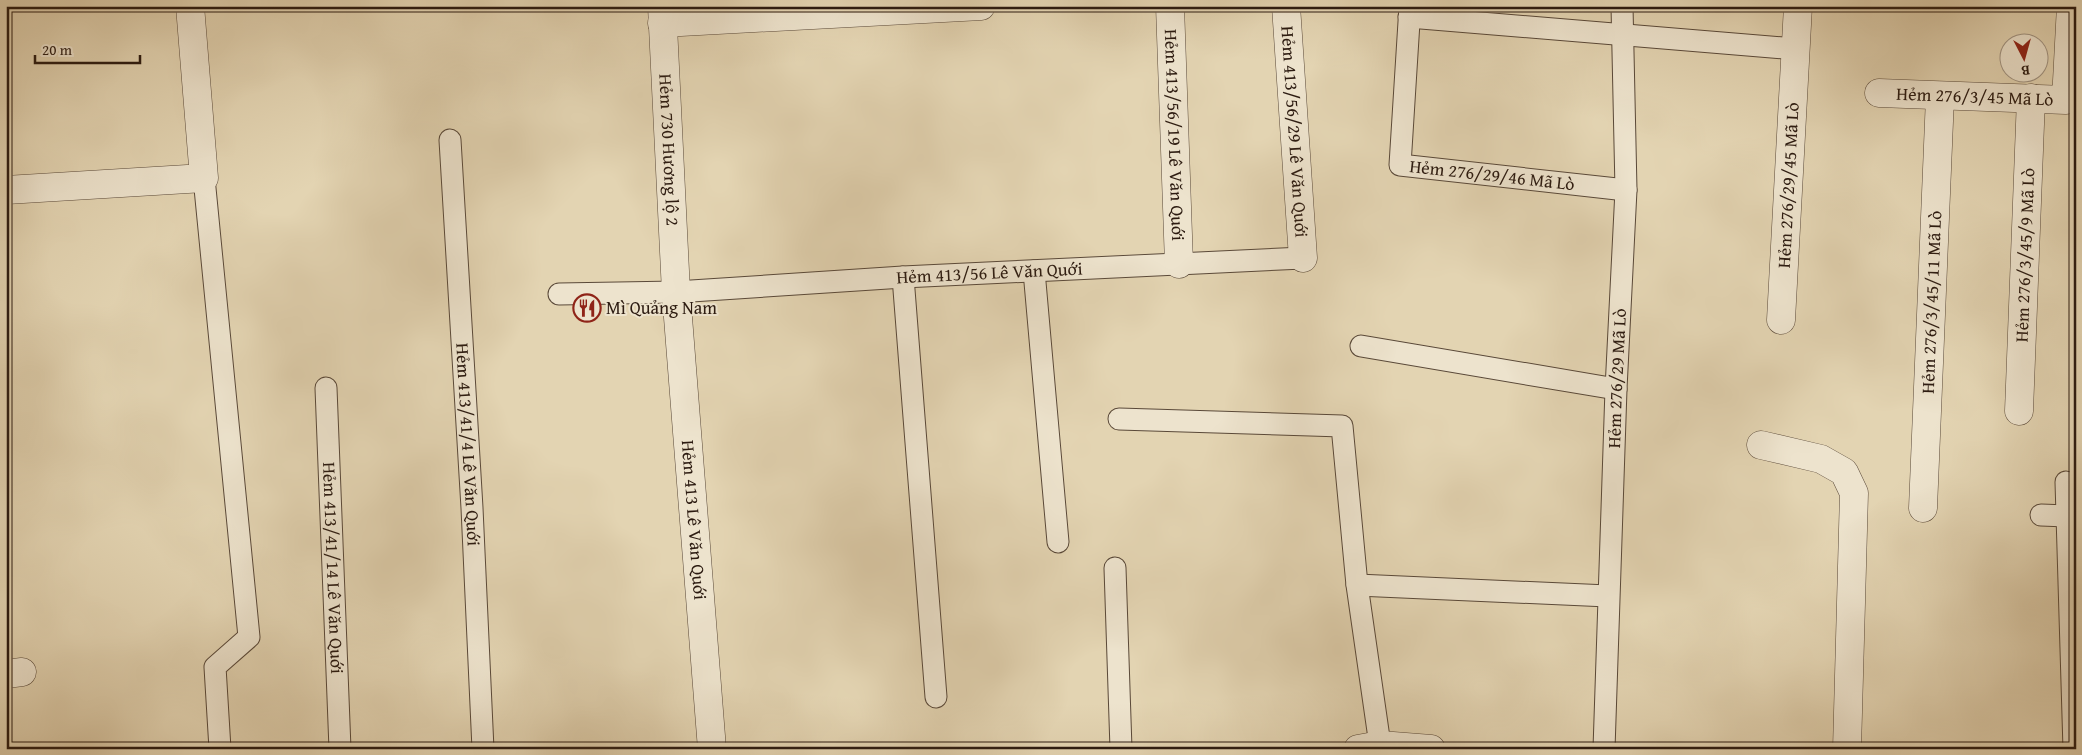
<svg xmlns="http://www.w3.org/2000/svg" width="2082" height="755" font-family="'Gentium Book Plus',serif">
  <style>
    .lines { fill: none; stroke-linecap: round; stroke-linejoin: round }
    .service-casing { stroke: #5a4939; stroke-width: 23 }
    .minor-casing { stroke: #5a4939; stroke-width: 29 }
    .service { stroke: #ede3cd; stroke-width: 21 }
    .minor { stroke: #ede3cd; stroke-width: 28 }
    .labels { text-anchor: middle; stroke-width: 4; stroke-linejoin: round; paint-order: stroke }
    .street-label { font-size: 18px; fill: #2c1b11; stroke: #ede3cd }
    .poi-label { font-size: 18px; fill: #2c1b11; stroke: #ede3cd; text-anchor: start }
  </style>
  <rect width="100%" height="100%" fill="#e3d4b2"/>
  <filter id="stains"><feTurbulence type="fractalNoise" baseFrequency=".004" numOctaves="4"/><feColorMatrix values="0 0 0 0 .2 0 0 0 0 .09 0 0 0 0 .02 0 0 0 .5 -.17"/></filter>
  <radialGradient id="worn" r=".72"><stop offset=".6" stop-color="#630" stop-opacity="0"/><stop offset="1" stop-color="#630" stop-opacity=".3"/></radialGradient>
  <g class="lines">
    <g class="service-casing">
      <g id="service">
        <path id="s1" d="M1410,6L1400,165L1626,190"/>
        <path d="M1409,17L1796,49"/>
        <path id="s2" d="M450,140L472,508L483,749"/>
        <path d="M204,178L249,637L215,667L220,749"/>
        <path d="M1034,271L1058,542"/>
        <path d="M903,277L936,697"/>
        <path id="s3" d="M559,294L676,292L903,277L1303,258"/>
        <path d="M1361,346L1616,389"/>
        <path id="s4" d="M326,388L340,749"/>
        <path d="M1119,419L1342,426L1357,585L1380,745"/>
        <path d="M2066,482L2074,749"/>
        <path d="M2041,515L2067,516"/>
        <path d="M1115,568L1121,749"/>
        <path d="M1357,585L1608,596"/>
        <path id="s5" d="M1604,749L1616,389L1626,190L1622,6"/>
      </g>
    </g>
    <g class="minor-casing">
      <g id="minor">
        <path id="s6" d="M662,6L676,292L712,749"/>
        <path id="s7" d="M1170,6L1179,264"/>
        <path id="s8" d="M1286,6L1303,258"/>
        <path d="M662,23L981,6"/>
        <path id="s9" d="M1879,93L2066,100L2071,6"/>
        <path d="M6,190L204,178L190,6"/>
        <path id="s10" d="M1781,320L1798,6"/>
        <path id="s11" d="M2019,411L2031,98"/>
        <path d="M1761,445L1821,459L1844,472L1854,493L1847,749"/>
        <path id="s12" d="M1923,508L1940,97"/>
        <path d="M6,674L22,672"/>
        <path d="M1358,749L1380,745L1431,749"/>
      </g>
    </g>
    <use href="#service" class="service"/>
    <use href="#minor" class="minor"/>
  </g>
  <defs>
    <g id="restaurant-ring" transform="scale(1.4375)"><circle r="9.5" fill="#ede3cd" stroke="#8f2418" stroke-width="1.5"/><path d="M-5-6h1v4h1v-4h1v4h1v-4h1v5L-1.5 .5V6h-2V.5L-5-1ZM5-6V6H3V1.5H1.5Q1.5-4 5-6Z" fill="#8f2418"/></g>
  </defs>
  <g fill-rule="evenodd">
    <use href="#restaurant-ring" x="587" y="308"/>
  </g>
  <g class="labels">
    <g class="street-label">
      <text dy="6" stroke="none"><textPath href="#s9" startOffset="96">Hẻm 276/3/45 Mã Lò</textPath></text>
      <text dy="6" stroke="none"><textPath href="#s8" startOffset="126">Hẻm 413/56/29 Lê Văn Quới</textPath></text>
      <text dy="6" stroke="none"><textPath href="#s7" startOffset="129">Hẻm 413/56/19 Lê Văn Quới</textPath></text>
      <text dy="6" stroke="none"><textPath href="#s6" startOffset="144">Hẻm 730 Hương lộ 2</textPath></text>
      <text dy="6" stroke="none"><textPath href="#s1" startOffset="252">Hẻm 276/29/46 Mã Lò</textPath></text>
      <text dy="6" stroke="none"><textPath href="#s10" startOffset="135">Hẻm 276/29/45 Mã Lò</textPath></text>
      <text dy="6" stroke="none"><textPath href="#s11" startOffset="156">Hẻm 276/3/45/9 Mã Lò</textPath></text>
      <text dy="6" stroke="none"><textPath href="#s3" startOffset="431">Hẻm 413/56 Lê Văn Quới</textPath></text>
      <text dy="6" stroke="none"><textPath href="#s12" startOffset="206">Hẻm 276/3/45/11 Mã Lò</textPath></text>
      <text dy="6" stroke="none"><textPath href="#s5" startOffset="371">Hẻm 276/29 Mã Lò</textPath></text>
      <text dy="6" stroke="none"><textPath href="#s2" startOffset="305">Hẻm 413/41/4 Lê Văn Quới</textPath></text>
      <text dy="6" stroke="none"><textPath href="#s6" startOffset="515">Hẻm 413 Lê Văn Quới</textPath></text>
      <text dy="6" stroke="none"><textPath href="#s4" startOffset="180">Hẻm 413/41/14 Lê Văn Quới</textPath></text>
    </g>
    <g class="poi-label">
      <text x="606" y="314">Mì Quảng Nam</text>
    </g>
  </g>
  <rect width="2082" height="755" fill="none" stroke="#e3d4b2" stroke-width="25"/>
  <rect x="8" y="8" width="2067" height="740" fill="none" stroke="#2c1b11" stroke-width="2.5"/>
  <rect x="12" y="12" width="2057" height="730" fill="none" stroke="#2c1b11"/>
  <g transform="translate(2024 58) rotate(174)"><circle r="24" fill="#ede3cd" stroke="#a09382"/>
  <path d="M0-4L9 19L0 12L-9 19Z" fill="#8f2418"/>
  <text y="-8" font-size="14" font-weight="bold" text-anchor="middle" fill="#2c1b11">B</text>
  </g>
  <path d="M35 55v8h105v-8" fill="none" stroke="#2c1b11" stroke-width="2.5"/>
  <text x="42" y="55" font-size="15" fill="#2c1b11" stroke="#ede3cd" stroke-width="4" paint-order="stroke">20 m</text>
  <rect width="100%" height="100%" filter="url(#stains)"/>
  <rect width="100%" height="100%" fill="url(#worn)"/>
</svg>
